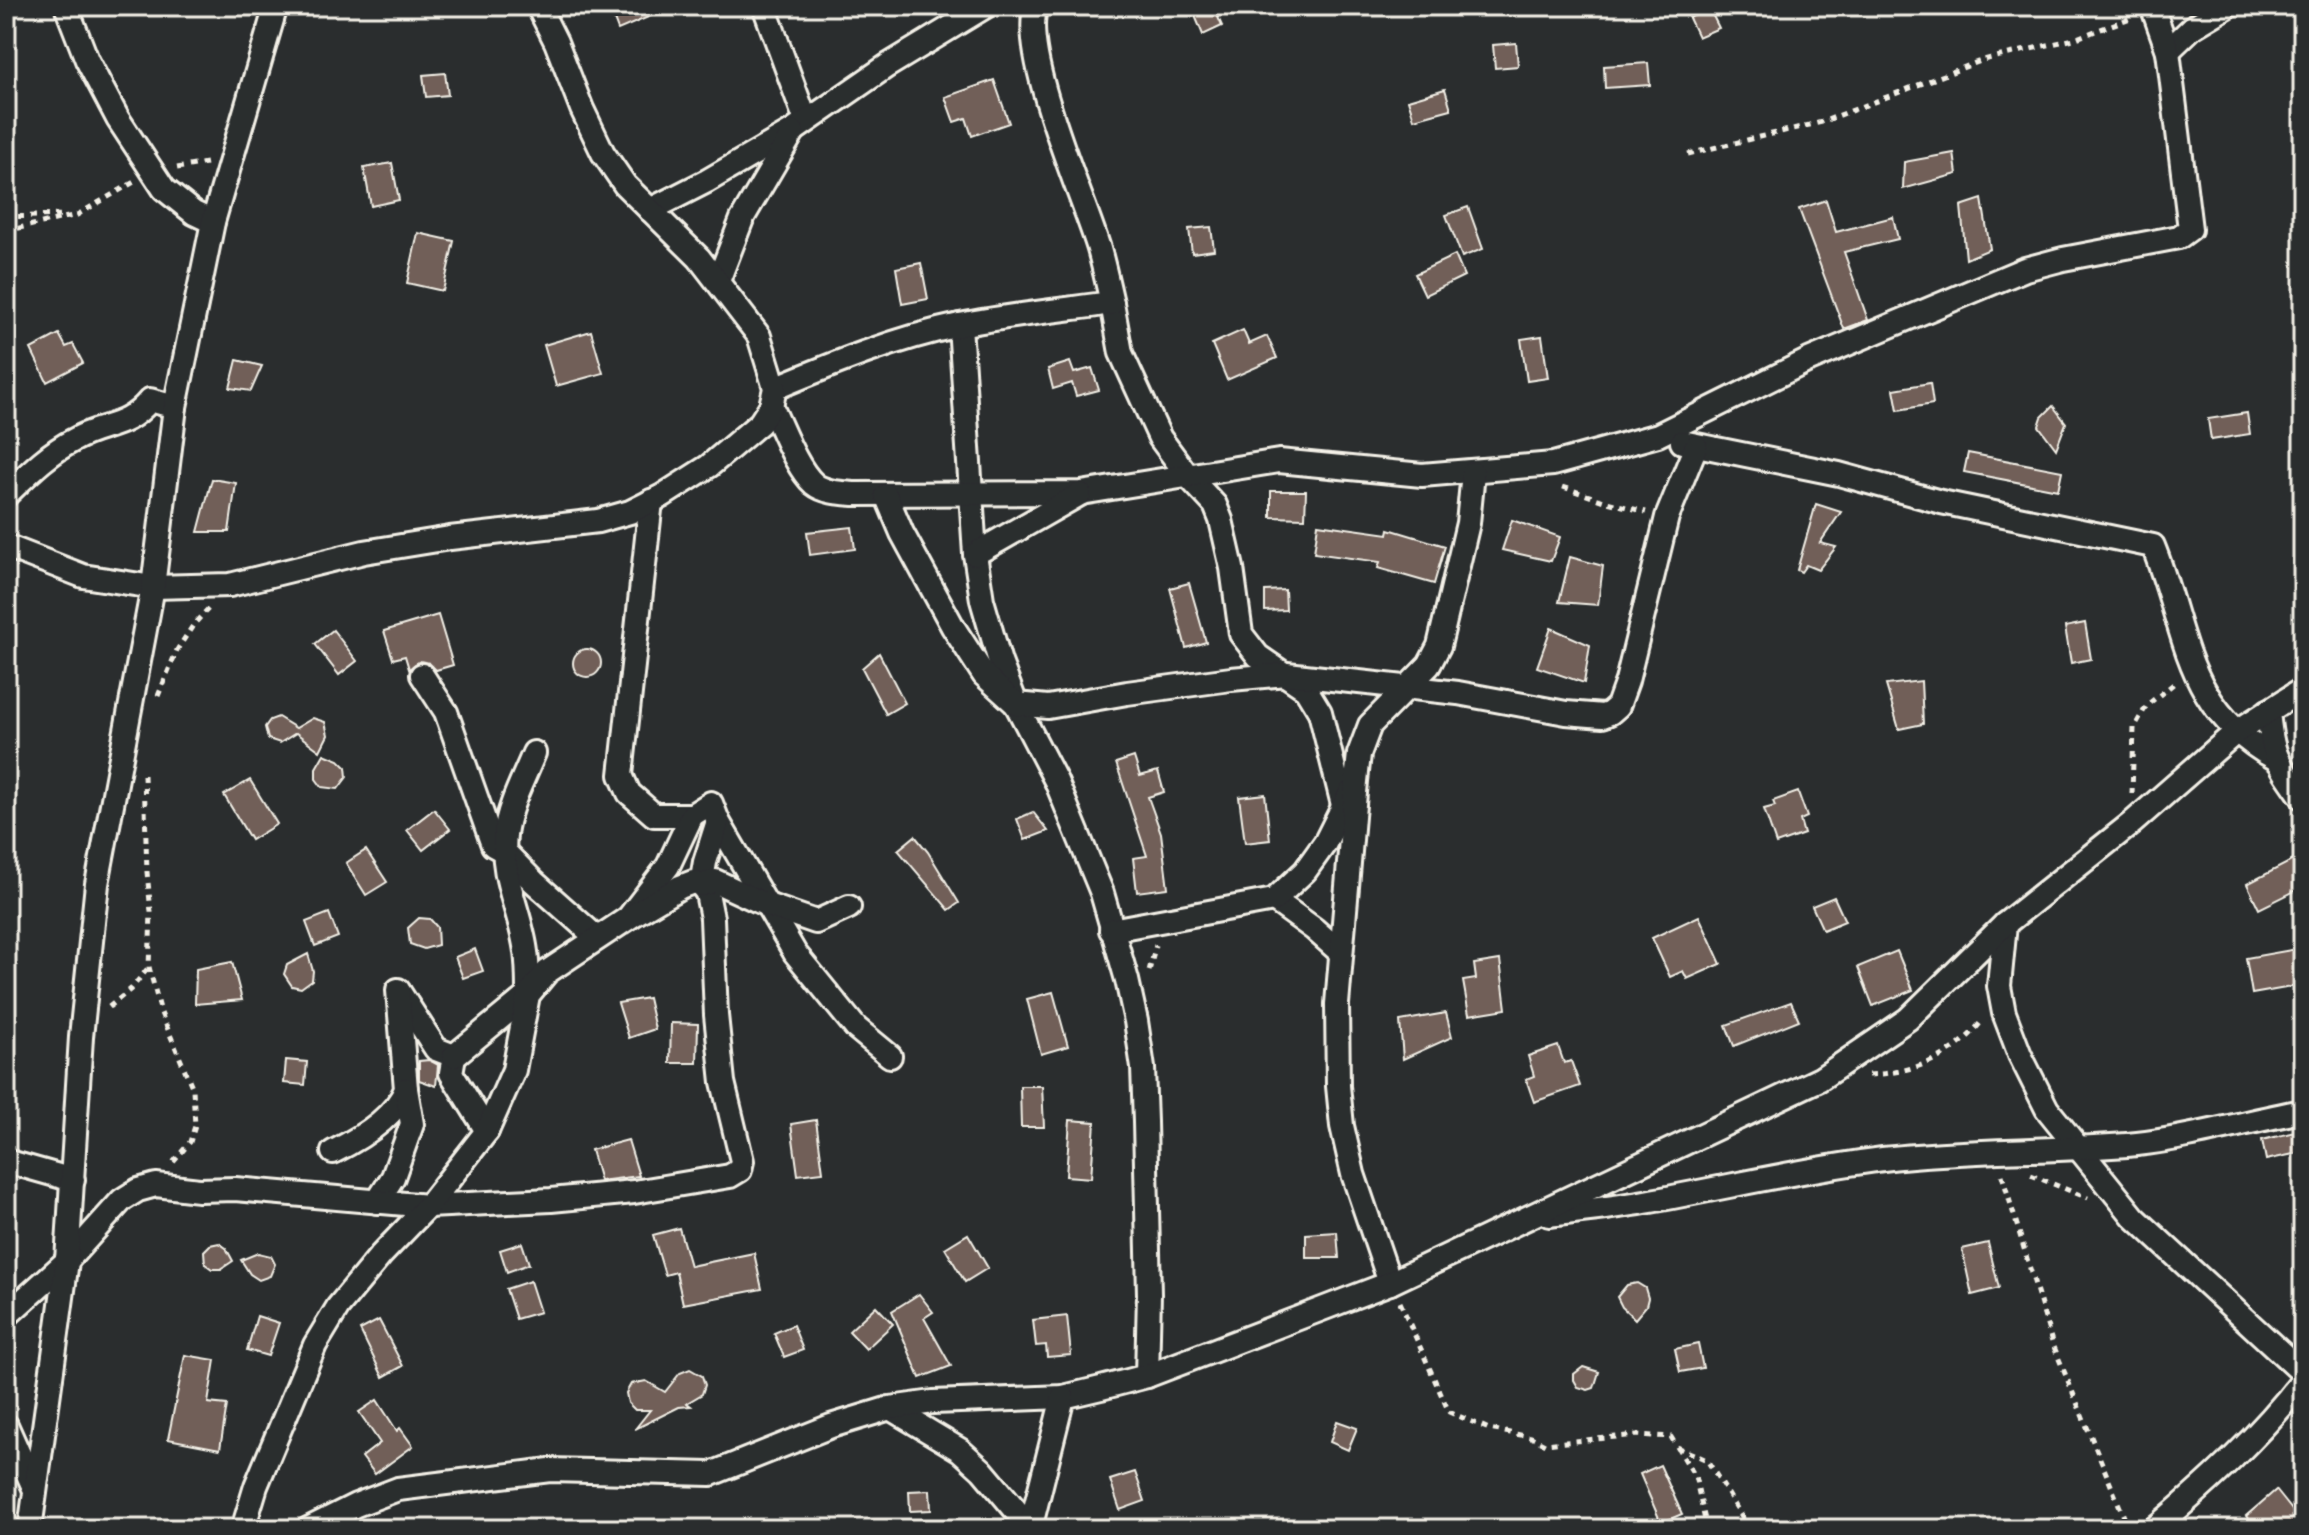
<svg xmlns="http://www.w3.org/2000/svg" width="2309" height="1535" font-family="'Playpen Sans',sans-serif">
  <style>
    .building { fill: #715f59; stroke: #f4f1e8; stroke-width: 2 }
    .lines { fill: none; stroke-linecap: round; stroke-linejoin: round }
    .street-casing { stroke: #f4f1e8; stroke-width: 28 }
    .path { stroke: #f4f1e8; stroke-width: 5; stroke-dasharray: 6 6; stroke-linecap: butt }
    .street { stroke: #2a2d2e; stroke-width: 22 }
  </style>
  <rect width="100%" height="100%" fill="#2a2d2e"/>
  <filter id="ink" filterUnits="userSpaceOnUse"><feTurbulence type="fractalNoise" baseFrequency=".0125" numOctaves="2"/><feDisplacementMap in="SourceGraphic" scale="16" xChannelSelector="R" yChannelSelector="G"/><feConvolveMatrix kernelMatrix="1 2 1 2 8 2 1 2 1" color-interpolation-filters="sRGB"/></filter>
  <g filter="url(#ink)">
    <g class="building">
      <path d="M609,6H674L618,30Z"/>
      <path d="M1191,6H1213L1222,26L1203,35Z"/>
      <path d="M1709,8L1719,28L1698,37L1689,18Z"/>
      <path d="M1516,43L1518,66L1495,68L1493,45Z"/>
      <path d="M1648,63L1650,85L1605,88L1604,66Z"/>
      <path d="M445,73L448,95L426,97L423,75Z"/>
      <path d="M994,80L1009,123L972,136L966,118L954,122L945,97Z"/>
      <path d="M1445,89L1451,109L1414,119L1408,100Z"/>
      <path d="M1954,153L1957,174L1903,189L1904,162Z"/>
      <path d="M392,163L399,200L371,206L364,168Z"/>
      <path d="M1982,199L1990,249L1966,259L1961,206Z"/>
      <path d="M1826,200L1836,232L1893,217L1898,239L1844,252L1868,320L1844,329L1799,209Z"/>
      <path d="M1468,207L1483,249L1462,257L1446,215Z"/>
      <path d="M1211,227L1214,250L1192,253L1189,229Z"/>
      <path d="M418,233L454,241L443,291L407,283Z"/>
      <path d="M1455,255L1464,276L1425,295L1415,274Z"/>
      <path d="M921,263L928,299L902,304L896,268Z"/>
      <path d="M1243,330L1249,344L1267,336L1277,358L1227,380L1212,344Z"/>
      <path d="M591,331L603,373L556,386L544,345Z"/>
      <path d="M59,334L66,347L73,344L83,363L47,382L31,349Z"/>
      <path d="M1542,336L1548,378L1527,381L1521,339Z"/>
      <path d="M237,360L262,366L251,391L230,388Z"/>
      <path d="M1070,362L1074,373L1092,368L1099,390L1076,396L1072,383L1053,389L1048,369Z"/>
      <path d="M1930,383L1933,404L1898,410L1894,389Z"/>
      <path d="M2053,406L2066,423L2056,449L2039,426L2042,417Z"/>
      <path d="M2247,413L2250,434L2211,440L2208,419Z"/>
      <path d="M1968,453L2062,471L2058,490L1964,472Z"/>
      <path d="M212,479L236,483L229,532H198Z"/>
      <path d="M1271,491H1306L1305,518L1271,517Z"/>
      <path d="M1816,504L1841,512L1820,543L1836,547L1818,570L1806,565L1801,572L1797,570Z"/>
      <path d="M1512,520L1560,537L1551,561L1502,550Z"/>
      <path d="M1318,524L1388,534L1389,529L1445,546L1434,584L1378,568L1380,562L1314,553Z"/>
      <path d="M852,527L855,549L810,555L807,532Z"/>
      <path d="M1570,557L1603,566L1598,605L1559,602Z"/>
      <path d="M1189,583L1206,642L1186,648L1170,588Z"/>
      <path d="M1285,590L1286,610L1265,611V591Z"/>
      <path d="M438,615L453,665L436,670L429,663L420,661L409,669L405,656L393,659L384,631Z"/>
      <path d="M2085,623L2091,659L2071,663L2065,627Z"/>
      <path d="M1551,628L1590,645L1584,683L1537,667Z"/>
      <path d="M333,630L357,661L339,675L315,644Z"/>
      <circle cx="587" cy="663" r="14"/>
      <path d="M879,653L905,703L886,714L862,668Z"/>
      <path d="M1921,681L1923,724L1899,729L1886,685Z"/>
      <path d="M278,717L296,728L313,718L325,722L328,735L320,751L296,733L280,743L268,739L265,727L270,720Z"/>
      <path d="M324,754L339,760L346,767L347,777L338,789L322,787L316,779V768Z"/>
      <path d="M1134,757L1140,776L1158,771L1164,792L1148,797L1161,833L1168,888L1137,892L1133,858L1147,856L1116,763Z"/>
      <path d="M250,780L277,824L251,840L224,795Z"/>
      <path d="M1798,792L1807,817L1800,820L1804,834L1776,844L1764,809L1775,806L1773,801Z"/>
      <path d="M1265,794L1270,840L1245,843L1239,797Z"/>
      <path d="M434,809L450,829L423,850L407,830Z"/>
      <path d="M1033,812L1048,831L1025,840L1017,819Z"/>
      <path d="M915,836L928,852L959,903L949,910L898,850Z"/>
      <path d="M366,850L387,882L366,895L346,863Z"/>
      <path d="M2303,855V887L2259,909L2247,884Z"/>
      <path d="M1834,897L1845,921L1823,930L1812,906Z"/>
      <path d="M329,913L338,937L315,946L306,922Z"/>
      <path d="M1699,916L1721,964L1687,979L1683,971L1670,977L1652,938Z"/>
      <path d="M419,918L430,919L437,927L438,945L424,949L410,944L408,928Z"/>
      <path d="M2303,948V985L2252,994L2246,958Z"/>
      <path d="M475,949L483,971L463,978L455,957Z"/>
      <path d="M1897,951L1913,990L1873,1006L1858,967Z"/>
      <path d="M308,954L313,971L312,980L301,988L292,986L284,974L287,965Z"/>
      <path d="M1500,960L1506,1009L1469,1015L1463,981L1476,979L1474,964Z"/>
      <path d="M232,962L242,1000L195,1004L196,969Z"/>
      <path d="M1053,992L1068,1046L1041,1054L1027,999Z"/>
      <path d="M648,998L655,1029L629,1038L618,1003Z"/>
      <path d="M1791,1002L1799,1020L1734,1046L1726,1025Z"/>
      <path d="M1446,1013L1452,1037L1403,1059L1400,1021Z"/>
      <path d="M671,1023L698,1024L697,1063H670Z"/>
      <path d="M1558,1046L1564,1063L1571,1061L1580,1086L1534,1102L1526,1079L1534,1076L1528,1056Z"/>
      <path d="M286,1060L307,1062L305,1085L284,1083Z"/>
      <path d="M429,1060L438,1065L436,1086L419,1080V1061Z"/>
      <path d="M1020,1086H1042L1044,1127H1021Z"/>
      <path d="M816,1120L823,1172L798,1175L791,1124Z"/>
      <path d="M1070,1120L1095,1122L1091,1178L1066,1176Z"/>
      <path d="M2303,1130V1152L2266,1160L2262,1140Z"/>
      <path d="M628,1140L639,1176L600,1181L591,1150Z"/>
      <path d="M679,1228L690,1266L754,1253L762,1289L683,1304L676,1272L665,1275L653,1235Z"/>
      <path d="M1337,1232L1339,1258H1306V1234Z"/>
      <path d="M968,1234L988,1268L965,1282L945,1248Z"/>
      <path d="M219,1243L226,1248L233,1261L221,1269H212L205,1264L204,1251L210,1245Z"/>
      <path d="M522,1243L529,1264L507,1272L500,1250Z"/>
      <path d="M1988,1243L1999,1288L1972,1295L1962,1249Z"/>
      <path d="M258,1253L271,1256L275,1264L270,1276L259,1280L250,1274L241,1260Z"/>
      <path d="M530,1281L540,1312L516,1319L506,1289Z"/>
      <path d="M1637,1283L1645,1288L1648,1298L1646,1306L1635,1319L1622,1307L1617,1297L1627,1285Z"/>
      <path d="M919,1294L933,1312L924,1318L951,1366L920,1378L892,1311Z"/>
      <path d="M876,1306L893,1324L866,1349L849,1331Z"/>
      <path d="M257,1316L279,1323L268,1356L247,1350Z"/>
      <path d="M1067,1316L1071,1355L1047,1357L1046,1345L1036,1346L1033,1320Z"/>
      <path d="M379,1320L403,1366L383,1377L360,1330Z"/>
      <path d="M793,1325L803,1350L784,1357L774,1333Z"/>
      <path d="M1698,1344L1703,1368L1680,1372L1675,1349Z"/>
      <path d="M185,1355L215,1360L208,1403L227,1405L220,1449L168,1439Z"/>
      <path d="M1583,1367L1599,1372L1594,1388L1588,1390L1578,1387L1574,1380V1374Z"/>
      <path d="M690,1369L702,1376L705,1385L702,1394L687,1403L691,1406L679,1407L635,1429L650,1410H635L628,1403L626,1393L631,1384L646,1381L665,1392L680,1373Z"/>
      <path d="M377,1400L397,1431L400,1428L413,1446L375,1474L362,1457L380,1443L359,1412Z"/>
      <path d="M1337,1421L1357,1428L1348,1450L1330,1442Z"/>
      <path d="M1660,1465L1682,1514L1661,1523L1640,1474Z"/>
      <path d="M1135,1472L1145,1501L1120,1510L1110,1480Z"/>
      <path d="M930,1490L931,1510L910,1511L909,1491Z"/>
      <path d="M2276,1490L2300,1520L2289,1529H2256L2246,1516Z"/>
    </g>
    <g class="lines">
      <g class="street-casing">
        <g id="street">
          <path d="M66,6L87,60L118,119L164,189L194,213L213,222"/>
          <path d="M764,6L806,121"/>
          <path d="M2168,51L2193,27L2228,6"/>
          <path d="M650,210L707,181L793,131L887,66L986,6"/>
          <path d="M718,281L742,219L793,132"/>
          <path d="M1112,303L1121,353L1160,438L1188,476L1215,505L1221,520L1232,568L1241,634L1258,656L1306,689L1320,712L1343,805"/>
          <path d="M960,325L975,554L982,600L1000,662L1016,704L1056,781L1102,893L1127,980L1136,1021L1143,1068L1145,1122L1149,1294L1147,1376"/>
          <path d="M775,388C835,363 897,338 960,325C1010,315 1061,310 1112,303C1108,285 1104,267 1099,249C1083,196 1019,54 1036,6"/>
          <path d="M771,406C782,428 796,468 814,484C825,493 843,493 856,494L1081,493L1279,461L1422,475L1553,464L1658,435L1809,360L2025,269L2063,259L2179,237L2190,229L2168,51L2152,6"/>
          <path d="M1682,442L1839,474L1941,502L2153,546C2188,633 2183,707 2276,759"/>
          <path d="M6,495C28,474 47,454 74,440C103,423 125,430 150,400L175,407"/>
          <path d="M886,495L902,533L953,627L984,675L1016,704L1048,707L1127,693L1231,679L1287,674L1458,693L1566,713L1603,716L1610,713L1618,706L1627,681L1667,517L1696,446"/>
          <path d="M651,501L621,775L629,793L654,815H692"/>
          <path d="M6,546L83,576L153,587L230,585L364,552L450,538L598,521L630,512L662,496L709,466L760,423L771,406L775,388L759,336L699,258L625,185L603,153L582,109L556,42L538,6"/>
          <path d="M975,554L1080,494"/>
          <path d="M422,675L446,712L493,845L504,851L534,882L597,938"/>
          <path d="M2268,711C2272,756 2277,761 2303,798"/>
          <path d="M718,821L795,953L856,1028L890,1056"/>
          <path d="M1274,900L1314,929L1340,952"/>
          <path d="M2005,924L1999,986L2004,1013L2020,1055L2047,1109L2134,1217L2303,1373"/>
          <path d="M1111,930L1274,900L1305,871L1325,843L1350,793"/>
          <path d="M400,993L436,1049L454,1056L451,1073L487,1131"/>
          <path d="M454,1056L528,995C528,981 528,966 526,952C521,912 500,877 505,835C508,807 523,780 534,753"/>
          <path d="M333,1152C359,1139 395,1118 406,1089L398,990"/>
          <path d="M6,1161L73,1180"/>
          <path d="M377,1202L393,1177L412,1124L406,1089"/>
          <path d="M1549,1215C1581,1211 1613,1208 1645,1202C1725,1188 1803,1169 1883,1159C1968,1149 2052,1152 2137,1144C2193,1138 2248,1121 2303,1111"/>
          <path d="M1390,1283L1353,1174L1342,1126L1338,1086L1337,1004L1356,781L1359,754L1370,725L1429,665L1439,646L1468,523L1473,473"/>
          <path d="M6,1316L67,1261L122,1200L138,1190L156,1185L199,1190L235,1189L428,1206L551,1200L634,1192L730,1176L740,1170L742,1161L723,1082L716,1015L712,918L707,893L701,885L705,862L718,821L711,803L692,815L668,866L629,917"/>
          <path d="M890,1408L960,1450L982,1470L1030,1527"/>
          <path d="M6,1425L35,1490"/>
          <path d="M30,1529L67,1261L81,1037L97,884L153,587L175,407L213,222L276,6"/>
          <path d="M243,1529L256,1486L315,1345L338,1307L381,1255L428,1206L487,1131L514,1070L528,995L547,972L633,915L680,887L693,882L701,885L715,881L767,905L816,922L849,907"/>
          <path d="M308,1529L356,1505L398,1489L550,1470L711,1474L831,1426L890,1408L933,1402L1063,1397L1101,1388L1147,1376L1390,1283L1820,1079L1908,1019L2005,924L2132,823L2236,732L2303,689"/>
          <path d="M1030,1529L1063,1397"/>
          <path d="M2154,1529C2208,1483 2260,1436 2303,1380"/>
        </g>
      </g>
      <g class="path">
        <path d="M1688,154L1822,122L1983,60L2074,39L2133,17"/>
        <path d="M177,168L206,163"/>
        <path d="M6,217L64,215"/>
        <path d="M6,231L77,215L134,182"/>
        <path d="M1563,487L1607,502L1646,512"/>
        <path d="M158,696L177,650L194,624L208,609"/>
        <path d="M144,775L147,872L151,912L149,967L161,1013L193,1089L195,1126L190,1142L171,1165"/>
        <path d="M2132,794L2134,728L2147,705L2176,682"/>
        <path d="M1149,971L1156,945"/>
        <path d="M109,1007L131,989L149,967"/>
        <path d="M1869,1075C1914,1072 1952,1059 1981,1022"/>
        <path d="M2002,1175L2052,1342L2129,1529"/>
        <path d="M2031,1175L2088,1198"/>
        <path d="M1400,1302L1449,1412L1489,1429L1531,1437L1545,1444L1637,1435L1671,1437L1695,1476L1707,1529"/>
        <path d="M1677,1447L1707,1460L1746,1523L1757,1529"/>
      </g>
      <use href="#street" class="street"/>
    </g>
  </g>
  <rect width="2309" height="1535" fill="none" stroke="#2a2d2e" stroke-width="32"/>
  <rect x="16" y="16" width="2277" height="1503" fill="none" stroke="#f4f1e8" stroke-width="3" filter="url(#ink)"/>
</svg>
